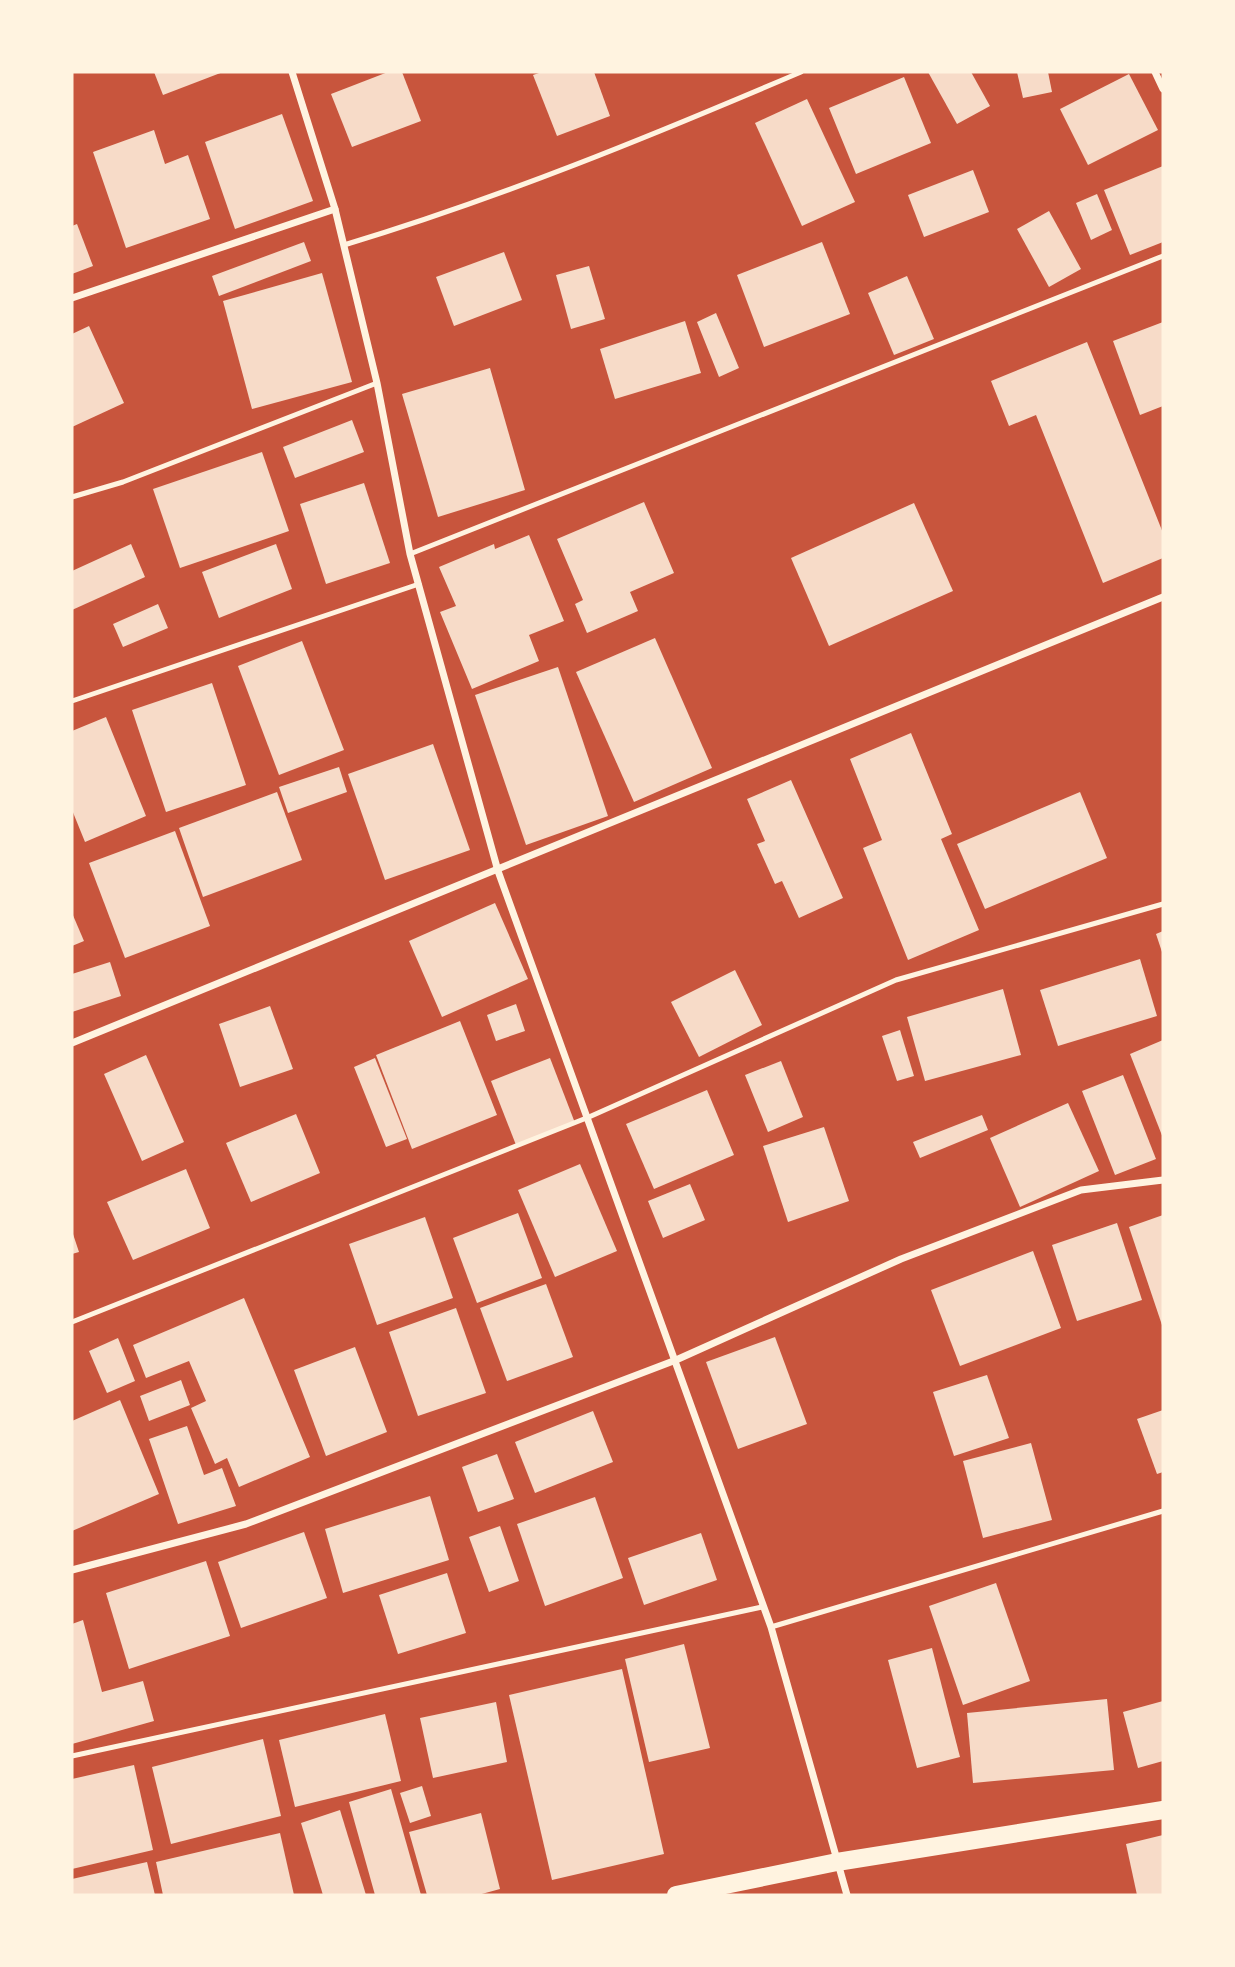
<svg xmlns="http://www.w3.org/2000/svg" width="1235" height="1967" font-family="Manrope,sans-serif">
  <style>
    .building { fill: #f7dbc8 }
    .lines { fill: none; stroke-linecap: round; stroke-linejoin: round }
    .service { stroke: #fff3e0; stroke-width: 5 }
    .minor { stroke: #fff3e0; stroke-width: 7 }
    .primary { stroke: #fff3e0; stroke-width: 18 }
  </style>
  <rect width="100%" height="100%" fill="#c8553d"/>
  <g class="building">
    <path d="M154,72H223L163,95Z"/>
    <path d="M388,72H402L421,121L352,147L331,94Z"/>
    <path d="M542,72H594L610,116L557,136L533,75Z"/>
    <path d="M928,72H971L990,106L957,124Z"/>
    <path d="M1017,72H1048L1052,92L1023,98Z"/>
    <path d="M1129,74L1158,130L1088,165L1060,109Z"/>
    <path d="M904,77L931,143L856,174L829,108Z"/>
    <path d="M807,99L855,202L802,226L755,123Z"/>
    <path d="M282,114L313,201L235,229L205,142Z"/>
    <path d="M154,130L165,164L188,155L210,219L126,248L93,152Z"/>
    <path d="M1163,166V242L1130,255L1104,190Z"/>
    <path d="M973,170L989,212L924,237L908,195Z"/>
    <path d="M1097,194L1112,230L1091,240L1076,203Z"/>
    <path d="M1049,211L1081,269L1049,287L1017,229Z"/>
    <path d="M77,224L93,266L72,274V226Z"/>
    <path d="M304,242L311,261L219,296L212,276Z"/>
    <path d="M822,242L850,314L764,347L737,275Z"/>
    <path d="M504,252L522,300L454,326L436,277Z"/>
    <path d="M589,266L605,319L571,329L556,275Z"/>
    <path d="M322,273L352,382L252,409L223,301Z"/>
    <path d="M907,276L934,339L894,355L868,293Z"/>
    <path d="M716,313L739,368L719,377L697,322Z"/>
    <path d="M685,321L701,373L615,399L600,349Z"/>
    <path d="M1163,322V406L1140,415L1113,341Z"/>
    <path d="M89,326L124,403L72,427V334Z"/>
    <path d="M1087,342L1163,533V558L1103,583L1036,415L1009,426L991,381Z"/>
    <path d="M490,368L525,490L438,517L402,394Z"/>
    <path d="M352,420L364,452L295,478L283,447Z"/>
    <path d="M262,452L289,531L180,568L153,489Z"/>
    <path d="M364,483L390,563L326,584L300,504Z"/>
    <path d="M644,502L674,573L630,592L638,611L587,633L575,604L583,600L557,539Z"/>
    <path d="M914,503L953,591L829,646L791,558Z"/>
    <path d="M529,535L564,621L529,635L539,661L472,689L440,612L456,606L439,567L494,544L495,549Z"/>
    <path d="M131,544L145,577L72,610V571Z"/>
    <path d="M276,544L292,589L219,618L202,572Z"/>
    <path d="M158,604L168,628L123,647L113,624Z"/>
    <path d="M655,638L712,768L634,802L576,672Z"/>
    <path d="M302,641L344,750L279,775L238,666Z"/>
    <path d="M558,667L608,816L526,845L475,695Z"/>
    <path d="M212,683L246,785L166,812L132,710Z"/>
    <path d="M106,717L146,816L85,842L72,810V731Z"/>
    <path d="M911,733L952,834L941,839L979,930L908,960L863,848L882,840L850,759Z"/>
    <path d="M433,744L470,850L385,880L348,774Z"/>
    <path d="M339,767L347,792L288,813L279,787Z"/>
    <path d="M791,780L843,898L799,918L782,881L775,884L757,844L765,841L747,799Z"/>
    <path d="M277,792L302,860L203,897L179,828Z"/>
    <path d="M1080,792L1107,858L985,909L957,844Z"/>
    <path d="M175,831L210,926L125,958L89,863Z"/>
    <path d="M495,903L528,979L442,1017L409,941Z"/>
    <path d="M72,913L84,941L72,946Z"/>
    <path d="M1163,931V955L1156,934Z"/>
    <path d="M1140,959L1157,1016L1058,1046L1040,990Z"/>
    <path d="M110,962L121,996L72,1012V974Z"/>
    <path d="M735,970L762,1025L699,1057L671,1002Z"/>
    <path d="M1003,989L1021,1055L925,1081L907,1017Z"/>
    <path d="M516,1004L525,1031L496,1041L487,1015Z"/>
    <path d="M270,1006L293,1069L240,1087L219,1024Z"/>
    <path d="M460,1021L497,1115L412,1149L376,1055Z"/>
    <path d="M900,1030L914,1076L897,1081L882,1036Z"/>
    <path d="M1163,1040V1138L1130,1054Z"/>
    <path d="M146,1055L184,1142L142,1161L104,1074Z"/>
    <path d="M375,1058L407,1139L386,1147L354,1067Z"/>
    <path d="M550,1058L575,1123L516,1145L491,1081Z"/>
    <path d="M781,1061L803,1117L768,1132L745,1075Z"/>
    <path d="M1123,1075L1156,1159L1115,1175L1082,1091Z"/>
    <path d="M707,1090L734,1155L654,1189L626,1124Z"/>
    <path d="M1068,1103L1099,1171L1020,1207L990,1138Z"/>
    <path d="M296,1114L320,1173L251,1202L226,1143Z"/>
    <path d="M982,1115L988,1130L920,1158L913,1142Z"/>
    <path d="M824,1127L849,1201L788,1222L763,1146Z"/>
    <path d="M580,1164L617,1251L555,1277L518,1190Z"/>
    <path d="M186,1169L210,1228L133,1260L107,1202Z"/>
    <path d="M690,1184L705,1220L663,1238L648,1201Z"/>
    <path d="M518,1213L542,1278L477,1303L453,1238Z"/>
    <path d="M1163,1215V1328L1129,1227Z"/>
    <path d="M425,1217L453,1298L377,1325L349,1244Z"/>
    <path d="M1117,1223L1142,1300L1077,1321L1052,1245Z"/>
    <path d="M72,1231L79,1252L72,1254Z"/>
    <path d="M1033,1251L1061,1328L960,1366L931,1290Z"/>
    <path d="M546,1284L573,1357L507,1381L480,1308Z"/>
    <path d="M244,1298L310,1457L239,1487L227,1458L215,1464L191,1408L206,1401L189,1361L146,1378L133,1345Z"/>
    <path d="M456,1308L486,1393L418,1416L389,1332Z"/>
    <path d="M775,1337L807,1424L738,1449L706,1362Z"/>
    <path d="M118,1338L135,1381L107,1393L89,1351Z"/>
    <path d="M355,1347L387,1432L326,1456L294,1370Z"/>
    <path d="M987,1375L1009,1438L954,1456L933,1392Z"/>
    <path d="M181,1380L190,1405L149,1421L140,1396Z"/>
    <path d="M120,1400L159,1494L72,1531V1421Z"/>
    <path d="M1163,1410V1472L1157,1474L1137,1419Z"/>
    <path d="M593,1411L613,1462L535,1493L515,1442Z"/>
    <path d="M187,1426L204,1475L222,1468L236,1506L178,1524L149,1439Z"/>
    <path d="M1031,1443L1052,1520L983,1538L963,1461Z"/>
    <path d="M497,1454L514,1499L478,1512L462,1467Z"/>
    <path d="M430,1496L449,1560L343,1593L325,1529Z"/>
    <path d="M595,1497L623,1578L545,1606L517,1524Z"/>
    <path d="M500,1526L519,1581L489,1592L469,1537Z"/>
    <path d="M304,1532L327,1598L241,1628L218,1562Z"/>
    <path d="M701,1533L717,1580L644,1605L628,1558Z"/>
    <path d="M206,1561L230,1636L129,1669L106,1593Z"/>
    <path d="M447,1573L466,1633L398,1654L379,1595Z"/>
    <path d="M996,1583L1030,1681L963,1705L929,1606Z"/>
    <path d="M83,1620L102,1692L143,1681L154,1721L72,1744V1624Z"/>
    <path d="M684,1644L710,1748L649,1762L625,1659Z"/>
    <path d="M932,1648L960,1757L917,1768L888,1660Z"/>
    <path d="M622,1669L664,1854L552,1880L509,1695Z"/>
    <path d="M1107,1699L1114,1770L973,1783L967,1713Z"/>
    <path d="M1163,1701V1761L1138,1768L1123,1712Z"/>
    <path d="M496,1702L507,1762L433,1778L420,1718Z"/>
    <path d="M385,1714L401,1781L295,1807L279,1740Z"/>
    <path d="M263,1739L281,1816L171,1844L152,1767Z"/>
    <path d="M134,1765L153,1850L72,1869V1779Z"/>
    <path d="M422,1786L431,1816L410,1823L400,1793Z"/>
    <path d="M391,1789L421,1895H375L349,1802Z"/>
    <path d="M340,1810L366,1895H323L301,1823Z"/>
    <path d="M481,1813L500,1889L478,1895H427L409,1832Z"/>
    <path d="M280,1833L294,1895H163L156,1862Z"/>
    <path d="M1163,1835V1895H1137L1126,1844Z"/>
    <path d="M147,1862L155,1895H73L72,1879Z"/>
  </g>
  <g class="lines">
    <g class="service">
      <path d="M344,245C500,198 651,136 801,72"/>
      <path d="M72,497L123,482L377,383"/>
      <path d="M410,554L1163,256"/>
      <path d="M72,701L419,584"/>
      <path d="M72,1322L589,1117L896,980L1163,904"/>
      <path d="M771,1627L1163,1511"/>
      <path d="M72,1756L762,1607"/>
    </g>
    <g class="minor">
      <path d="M292,72L335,209L377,383L410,554L498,871L771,1627L847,1895"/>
      <path d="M1155,72L1163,89"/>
      <path d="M72,298L335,209"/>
      <path d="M72,1043L1163,597"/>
      <path d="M72,1570L246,1524L676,1360L901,1259L1081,1190L1163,1180"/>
    </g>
    <path class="primary" d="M676,1895L837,1862L1163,1810"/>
  </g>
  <rect width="1235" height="1967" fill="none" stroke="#fff3e0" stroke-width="147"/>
</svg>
